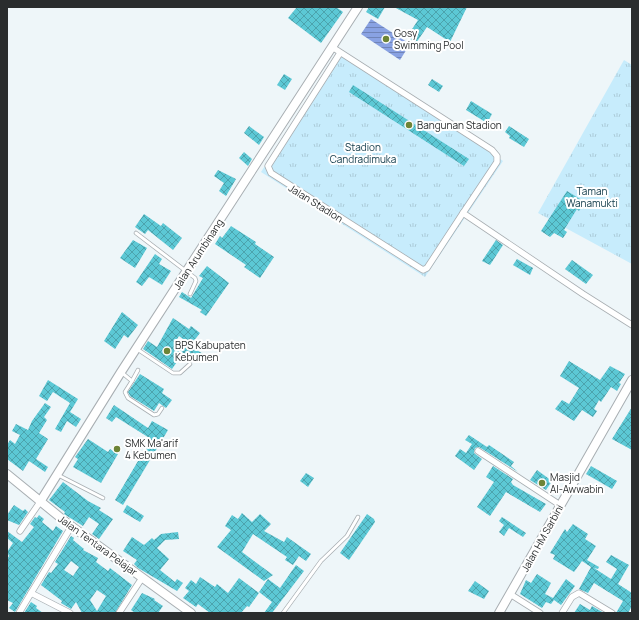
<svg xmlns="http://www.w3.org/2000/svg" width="639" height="620" font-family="Manrope,sans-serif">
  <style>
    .park { fill: url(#park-tufts) }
    .water { fill: url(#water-rules) }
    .building { fill: url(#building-cross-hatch); fill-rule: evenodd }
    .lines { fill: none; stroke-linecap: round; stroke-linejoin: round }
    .lane-casing { stroke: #a8aeb2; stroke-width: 4.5 }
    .street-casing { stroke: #a8aeb2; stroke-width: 7 }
    .secondary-casing { stroke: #a8aeb2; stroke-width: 10 }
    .lane { stroke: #fff; stroke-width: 3 }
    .street { stroke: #fff; stroke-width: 5.5 }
    .secondary { stroke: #fff; stroke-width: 8 }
    .poi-dot { fill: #6d8436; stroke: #fff; stroke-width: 1.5 }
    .labels { text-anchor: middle; stroke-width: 4; stroke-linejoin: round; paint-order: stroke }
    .poi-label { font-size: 10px; fill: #2a2d2e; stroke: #fff; text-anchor: start }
    .park-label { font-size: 10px; fill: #0f3948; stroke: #fff }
    .street-label { font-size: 10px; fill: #2a2d2e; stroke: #fff }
  </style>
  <defs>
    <pattern id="park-tufts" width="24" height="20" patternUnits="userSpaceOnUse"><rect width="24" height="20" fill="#c7ecfc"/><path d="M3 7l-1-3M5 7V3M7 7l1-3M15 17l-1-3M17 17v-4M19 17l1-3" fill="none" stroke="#abcbd8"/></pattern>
    <pattern id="water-rules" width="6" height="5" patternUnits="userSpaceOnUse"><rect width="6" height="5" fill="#89a2e3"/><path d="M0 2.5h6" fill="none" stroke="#7084b8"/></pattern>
    <pattern id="building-cross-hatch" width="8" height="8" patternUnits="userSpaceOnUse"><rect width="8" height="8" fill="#5cc8d5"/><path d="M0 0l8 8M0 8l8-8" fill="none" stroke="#4ca3ad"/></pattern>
  </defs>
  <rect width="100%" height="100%" fill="#eef6f9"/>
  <g class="park">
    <path d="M340,49L503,161L425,277L261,172Z"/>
    <path d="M624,60L632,65V264L538,213Z"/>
  </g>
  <path class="water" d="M371,19L410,44L400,60L361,34Z"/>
  <g class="building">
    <path d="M297,7H336L343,12L321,43L288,18Z"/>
    <path d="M369,7H385L378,19L366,12Z"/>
    <path d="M394,7H467L450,42L427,27L416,43L407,37L418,20Z"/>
    <path d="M284,74L292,79L285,90L277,85Z"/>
    <path d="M432,79L443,86L439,92L428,85Z"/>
    <path d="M353,85L469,159L464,166L349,92Z"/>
    <path d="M471,101L492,114L487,123L466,110Z"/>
    <path d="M249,126L264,137L259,145L244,133Z"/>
    <path d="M509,126L529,139L524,147L509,138L510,136L505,132Z"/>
    <path d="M244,152L252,159L248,166L239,158Z"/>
    <path d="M218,170L236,179L226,196L219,191L224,183L214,176Z"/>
    <path d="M567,191L585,202L579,211L577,209L564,230L567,232L563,238L554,233L550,237L541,231Z"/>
    <path d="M144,214L161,226L163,223L182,238L173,250L148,230L145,234L135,227Z"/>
    <path d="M231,226L256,242L255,244L274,257L260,278L244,267L246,265L215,244L220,236L222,238Z"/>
    <path d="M133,240L147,248L135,268L120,258Z"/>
    <path d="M496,240L503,245L490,265L482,261Z"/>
    <path d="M155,254L162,259L159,264L171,271L162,285L149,277L142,286L136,282Z"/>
    <path d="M517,259L533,268L530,275L513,265Z"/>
    <path d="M572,260L593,275L586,284L565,269Z"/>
    <path d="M207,266L229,283L206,316L200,312L202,310L179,297L182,292L191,298L203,278L199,276Z"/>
    <path d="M122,312L138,325L128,338L124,335L115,349L104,341Z"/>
    <path d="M173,318L189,329L191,326L200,333L190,346L205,355L200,362L186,354L181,361L179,359L172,369L143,349L148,341L157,347ZM179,336L187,342L182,349L174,344Z"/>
    <path d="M569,361L600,380L610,366L625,374L619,383L621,384L617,391L611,387L601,402L599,400L594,409L597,411L593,417L582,410L574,421L555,409L562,400L569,404L579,388L560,376Z"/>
    <path d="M140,374L164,389L162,393L172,400L166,408L159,403L154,411L130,396L128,392Z"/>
    <path d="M48,380L78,399L70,412L81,419L76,427L67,421L61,432L55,429L70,403L53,392L47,401L39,396Z"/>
    <path d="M45,403L51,407L44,417L47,420L39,433L48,439L36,459L48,467L45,472L29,461L23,471L7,459V445L10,440L15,444L20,435L12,431L16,424L28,430L32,421Z"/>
    <path d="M114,405L148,428L152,421L168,430L123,505L115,500L151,439L116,417L112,422L106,418Z"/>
    <path d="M632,407V450L612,439Z"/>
    <path d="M469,435L487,447L489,445L514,462L511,466L518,472L479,447L475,448L474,453L482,459L474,470L455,456L460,449L466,453L472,444L465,440Z"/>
    <path d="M88,439L108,452L110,449L118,454L101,483L73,467L78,459L75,457Z"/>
    <path d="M493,466L513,479L511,482L513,485L546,504L540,512L506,492L490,516L477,507L494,482L486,477Z"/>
    <path d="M591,466L617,481L612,489L586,474Z"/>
    <path d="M537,470L552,481L546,490L530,480Z"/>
    <path d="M306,473L314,478L308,487L300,481Z"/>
    <path d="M63,482L88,501L101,508L99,510L113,519L99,539L92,534L99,524L89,517L83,526L64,514L65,512L49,500Z"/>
    <path d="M14,505L23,511L25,509L28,512L19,525L7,520V515Z"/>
    <path d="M127,505L144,516L140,522L123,512Z"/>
    <path d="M242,513L252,522L260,514L271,524L264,531L284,542L287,537L311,554L306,561L299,556L293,565L285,560L287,557L253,534L242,552L273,575L264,581L217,547L231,530L225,526L232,515L238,519Z"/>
    <path d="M367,514L374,519L375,522L349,560L340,553Z"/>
    <path d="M39,515L44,519L42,522L53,531L56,526L63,531L15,612L9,608L13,603L7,600V559L9,556L7,552L13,543L7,538V531L22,542L34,527L30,524L35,517L37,518Z"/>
    <path d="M502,517L526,533L523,537L509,528L504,536L499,532L504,525L499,521Z"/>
    <path d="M573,524L588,534L585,539L596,546L587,560L599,567L598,569L594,568L611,579L617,569L606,562L611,555L629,565L618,584L632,593V606L628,613H616L623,601L594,583L588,593L579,589L591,567L582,561L574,572L553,559L555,555L550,553L565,529L567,532Z"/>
    <path d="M178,532L179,539L165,540L157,548L169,559L160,570L175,582L177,579L183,583L177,591L138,568L134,564L137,560L123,551L132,537L144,545L152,538L154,540L161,534Z"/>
    <path d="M71,536L74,538L73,540L84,549L83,550L98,558L96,562L108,571L110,568L132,585L115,613H82L76,602L71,609L61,603L62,601L41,585L49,572L51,573L58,564L55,562ZM71,561L79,567L73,576L64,570ZM97,590L106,596L97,611L90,600Z"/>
    <path d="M296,565L304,571L272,613H264L272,602L259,592L268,579L280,588Z"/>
    <path d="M537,574L551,583L545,594L553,598L566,579L575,586L561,605L554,600L551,604L546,602L542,608L520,594L526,580L531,583Z"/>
    <path d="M200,577L215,587L217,584L228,593L239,578L259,593L249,607L247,606L241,613H210L198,604L196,607L183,598L189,591L185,588L191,580L196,584Z"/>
    <path d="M475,581L489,591L484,599L468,591Z"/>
    <path d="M142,593L155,599L154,600L163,606L158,613H135L131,610Z"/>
    <path d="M31,602L37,606L36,608L43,613H24Z"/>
    <path d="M580,604L590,610L592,606L604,613H574Z"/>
  </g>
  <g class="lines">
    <g class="lane-casing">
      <g id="lane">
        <path d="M136,233L195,278L196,281L190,294"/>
        <path d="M137,349L173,373H180L190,364"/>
        <path d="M121,372L132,381L138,370"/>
        <path d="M132,381L125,392L128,398L154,415L158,414L162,408"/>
        <path d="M58,475L103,498"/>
        <path d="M283,613L321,561L347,536L358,517"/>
      </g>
    </g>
    <g class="street-casing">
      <g id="street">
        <path d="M332,47L492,150L497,156V162L463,213L583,294L632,325"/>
        <path d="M340,53L268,166L271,173L423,270L427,268L463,213"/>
        <path d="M478,451L560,505"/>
        <path d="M20,531L40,502"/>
        <path d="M31,593L70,613"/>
        <path d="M510,594L540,613"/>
        <path d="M19,613L71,527"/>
        <path d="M119,613L142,578"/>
        <path d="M562,613L572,597L579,593L612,613"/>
      </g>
    </g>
    <g class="secondary-casing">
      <g id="secondary">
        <path d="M7,474L67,523L191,613"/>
        <path d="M40,502L121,372L358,7"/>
        <path d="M499,613L632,380"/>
      </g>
    </g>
    <use href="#lane" class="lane"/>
    <use href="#street" class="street"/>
    <use href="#secondary" class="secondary"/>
  </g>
  <g class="poi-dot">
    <circle cx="386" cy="39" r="4"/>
    <circle cx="409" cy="125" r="4"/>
    <circle cx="167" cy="351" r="4"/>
    <circle cx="117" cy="449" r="4"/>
    <circle cx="542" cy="483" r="4"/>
  </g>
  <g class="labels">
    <g class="poi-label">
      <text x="394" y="37">Gosy<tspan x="394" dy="12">Swimming Pool</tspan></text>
      <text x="417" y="129">Bangunan Stadion</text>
      <text x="175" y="349">BPS Kabupaten<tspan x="175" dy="12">Kebumen</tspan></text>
      <text x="125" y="447">SMK Ma'arif<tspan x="125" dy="12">4 Kebumen</tspan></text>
      <text x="550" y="481">Masjid<tspan x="550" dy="12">Al-Awwabin</tspan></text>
    </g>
    <g class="park-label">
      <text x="363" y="151">Stadion<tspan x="363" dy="12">Candradimuka</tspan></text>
      <text x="592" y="195">Taman<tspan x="592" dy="12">Wanamukti</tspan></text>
    </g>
    <g class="street-label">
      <text transform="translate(316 203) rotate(32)" y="4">Jalan Stadion</text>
      <text transform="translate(198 254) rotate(-57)" y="4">Jalan Arumbinang</text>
      <text transform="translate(542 538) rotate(-61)" y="4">Jalan HM Sarbini</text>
      <text transform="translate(98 545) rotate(36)" y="4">Jalan Tentara Pelajar</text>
    </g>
  </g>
  <rect width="639" height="620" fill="none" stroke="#2a2d2e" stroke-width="16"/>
</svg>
